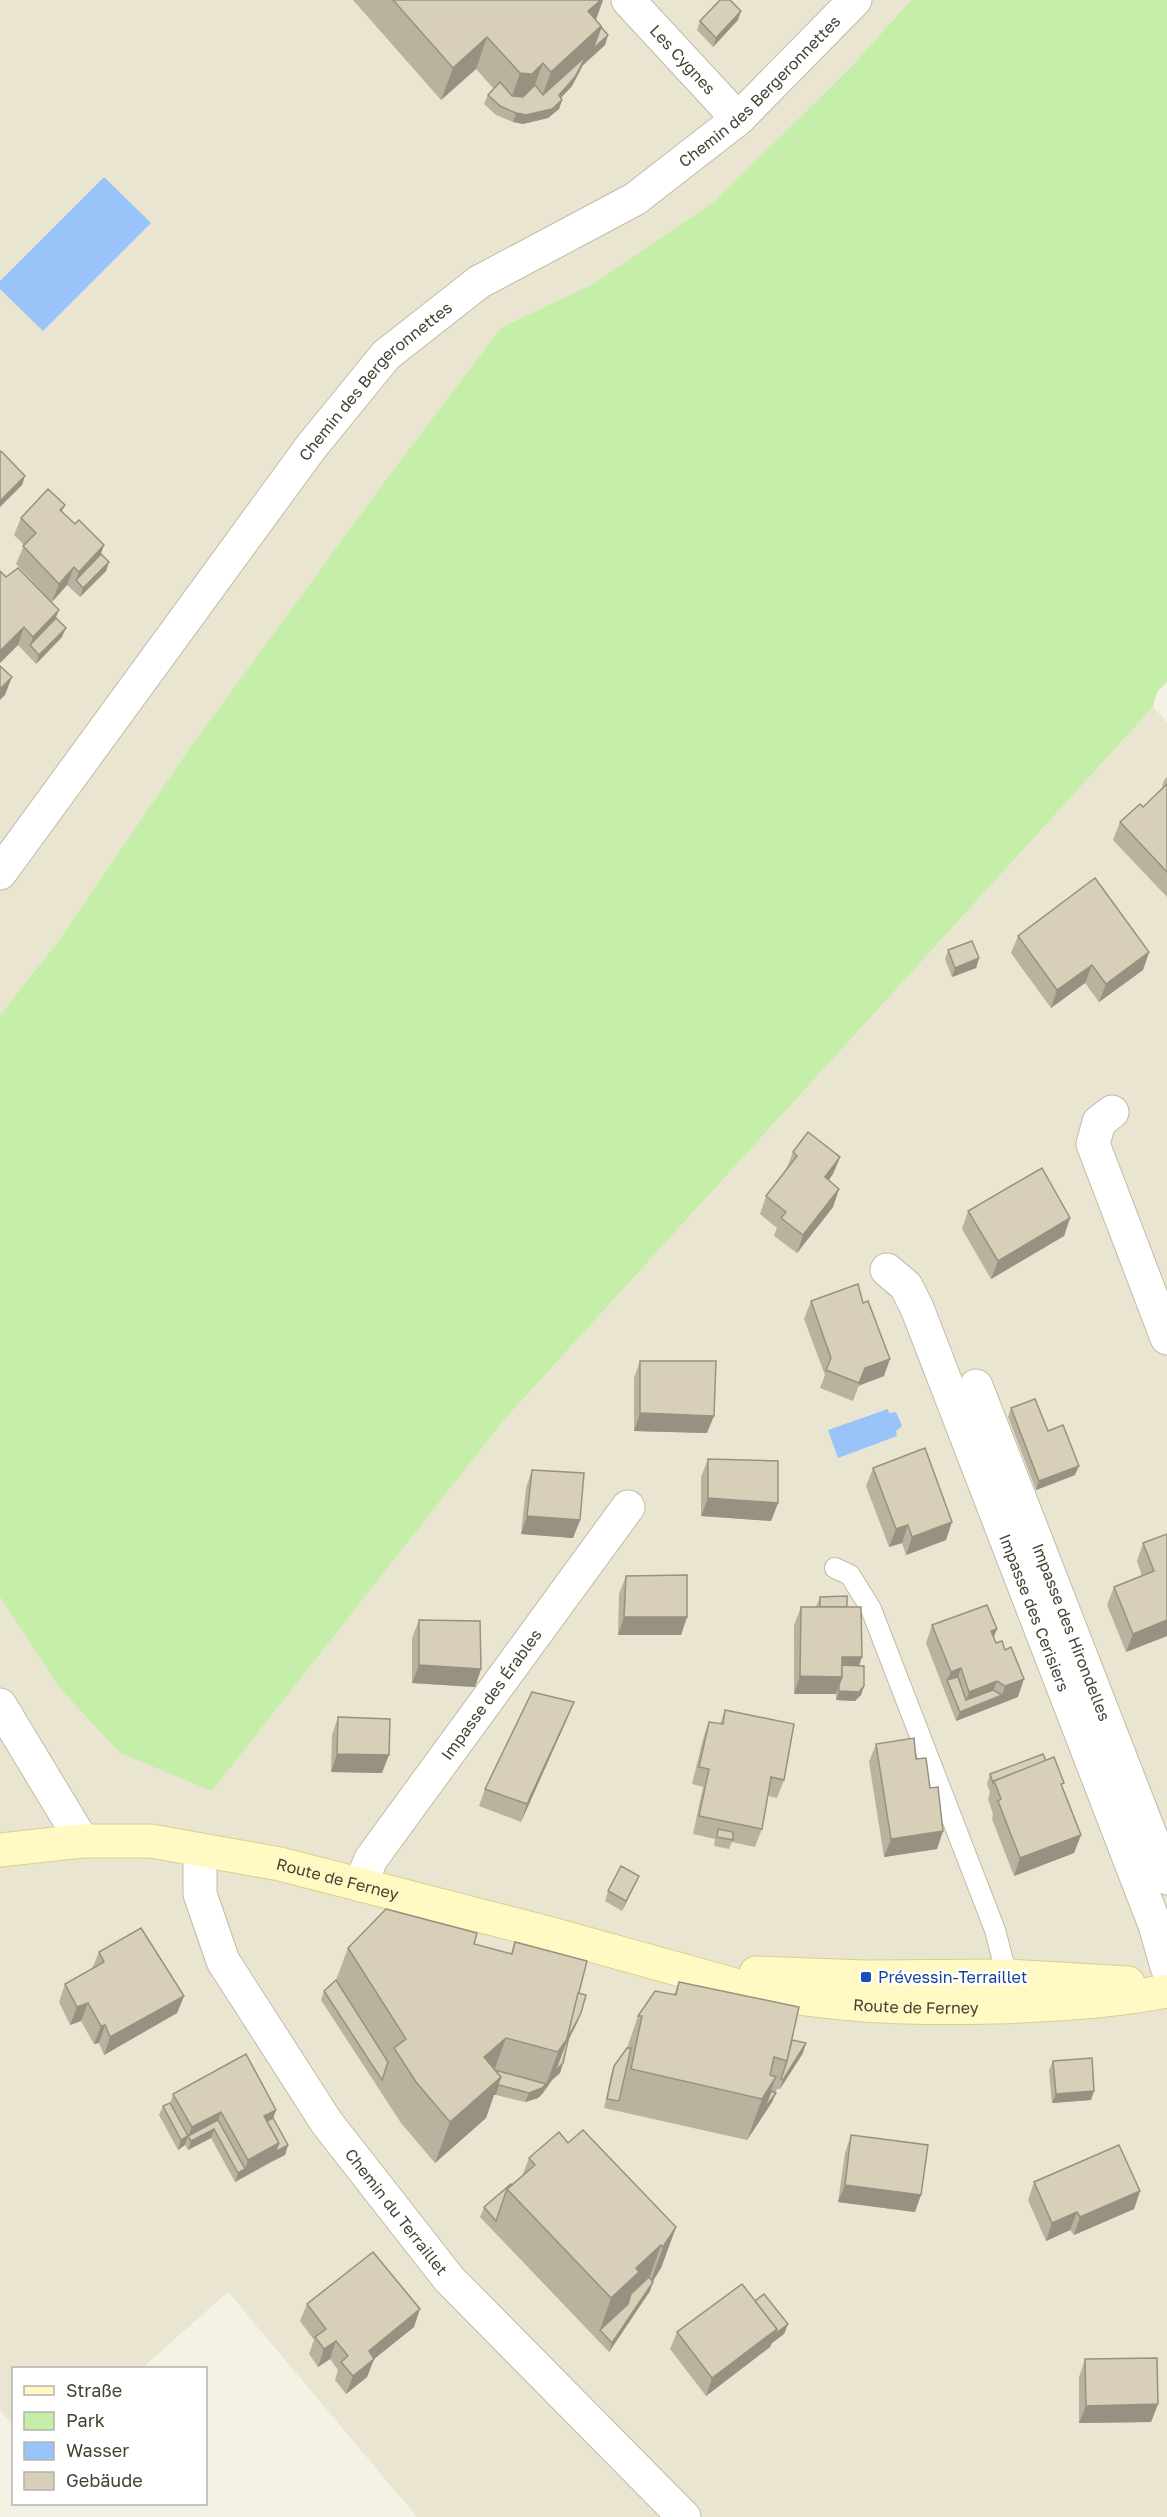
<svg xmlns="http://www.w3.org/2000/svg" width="1167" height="2517" font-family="'Golos Text',sans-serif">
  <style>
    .residential { fill: #e9e5d1 }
    .green { fill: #c5eea8 }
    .water { fill: #99c4f9 }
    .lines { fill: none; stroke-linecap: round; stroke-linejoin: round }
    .service-casing { stroke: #c1bba6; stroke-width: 22 }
    .minor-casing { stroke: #c1bba6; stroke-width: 35 }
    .secondary-casing { stroke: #d9d08e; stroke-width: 35 }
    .service { stroke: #fff; stroke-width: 20 }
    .minor { stroke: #fff; stroke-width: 33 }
    .secondary { stroke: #fff9c3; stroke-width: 33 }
    .wall { fill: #b9b29e }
    .shaded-wall { fill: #969181 }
    .building { fill: #d7cfb8; stroke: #969181; stroke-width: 1.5 }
    .transit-dot { fill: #1a4fb4; stroke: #fff; stroke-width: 2 }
    .labels { text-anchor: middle; stroke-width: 4.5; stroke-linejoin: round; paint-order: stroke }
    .street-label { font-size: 16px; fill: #474233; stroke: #fff }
    .transit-label { font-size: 16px; fill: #164399; stroke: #fff; text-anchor: start }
  </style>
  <rect width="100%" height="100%" fill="#f4f2e4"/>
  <g class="residential">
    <path d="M0,0H911L852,66L715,201L593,284L502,327L394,469L189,749L60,939L0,1015Z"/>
    <path d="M1153,707L1167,722V2517H417L228,2292L142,2368H14L13,2424L0,2411V1597L59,1687L212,1791L504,1420Z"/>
  </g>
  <path class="green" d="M911,0H1167V682L1157,692L1153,707L504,1420L212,1791L120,1753L59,1687L0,1597V1015L60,939L189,749L394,469L502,327L593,284L715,201L852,66Z"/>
  <g class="water">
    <path d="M104,177L151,223L43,331L0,289V281Z"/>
    <path d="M888,1409L889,1413L896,1412L902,1426L896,1431L897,1436L838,1458L828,1430Z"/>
  </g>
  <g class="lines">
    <g class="service-casing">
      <path id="service" d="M835,1568L850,1575L871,1609L995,1930L1007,1976"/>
    </g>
    <g class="minor-casing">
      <g id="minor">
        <path id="s1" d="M628,0L738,119"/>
        <path id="s2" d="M0,873L311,447L386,355L479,282L635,199L738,119L855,0"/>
        <path d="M1112,1112L1099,1122L1093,1144L1167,1338"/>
        <path id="s3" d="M887,1270L906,1286L917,1308L1155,1925L1167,1967"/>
        <path id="s4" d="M976,1386L1167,1878"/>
        <path d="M0,1705L82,1841"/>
        <path id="s5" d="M200,1850V1894L223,1961L327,2123L449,2279L684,2517"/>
        <path id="s6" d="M360,1885L371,1859L628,1507"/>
      </g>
    </g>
    <g class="secondary-casing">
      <g id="secondary">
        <path id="s7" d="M0,1850L82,1841H151L280,1864L548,1933L742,1987C824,2007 911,2009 995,2007C1053,2005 1110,2002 1167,1991"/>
        <path d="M756,1973L866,1977L1007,1976L1128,1983"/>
      </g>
    </g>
    <use href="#service" class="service"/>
    <use href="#minor" class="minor"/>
    <use href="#secondary" class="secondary"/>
  </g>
  <g class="wall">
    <path d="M353,0H603L596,20L608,35L605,45L583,65L572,86L561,98L562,100L559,109L548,118L523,124L513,122L496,115L484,104L488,95L494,89L476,69L441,100Z"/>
    <path d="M738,20L713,47L697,30L700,21Z"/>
    <path d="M65,505L62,512L75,524L104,545L101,554L109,562L106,571L80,597L67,585L52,602L16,564L24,545L14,535L21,518Z"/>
    <path d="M0,571L56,618L62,637L36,664L18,645L0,663Z"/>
    <path d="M1167,777V897L1113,840L1120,822L1143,807L1161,791L1164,780Z"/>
    <path d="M1018,936L1149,952L1143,970L1099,1002L1085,983L1051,1008L1011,953Z"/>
    <path d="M948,950L979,958L976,968L952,977L945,959Z"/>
    <path d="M793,1152L840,1157L833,1174L829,1180L839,1189L833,1207L797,1253L774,1236L777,1228L760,1214L766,1196L786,1170Z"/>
    <path d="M968,1211L1070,1218L1064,1236L991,1279L962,1229Z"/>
    <path d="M811,1301L884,1376L858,1386L853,1401L820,1388L825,1375L804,1319Z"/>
    <path d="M640,1361L707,1433L634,1431V1378Z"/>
    <path d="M1011,1408L1048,1431L1075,1475L1036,1490L1008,1417Z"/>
    <path d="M708,1459L778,1503L771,1521L701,1516V1477Z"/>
    <path d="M873,1468L946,1540L906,1555L902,1543L889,1547L866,1486Z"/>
    <path d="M532,1470L580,1520L573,1538L521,1534L526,1488Z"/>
    <path d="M1167,1534V1636L1126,1652L1107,1605L1114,1587L1142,1576L1137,1561L1143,1543Z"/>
    <path d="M626,1576L687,1617L681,1635H618L619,1594Z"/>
    <path d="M820,1597L847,1607L859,1666L864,1686L861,1695L855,1701L836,1700V1694H794V1625L801,1607H816Z"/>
    <path d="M419,1620L481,1669L475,1687L412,1683V1638Z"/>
    <path d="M932,1625L993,1638L1018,1697L956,1721L926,1643Z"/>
    <path d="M725,1710L784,1780L777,1798L768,1796L762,1829L755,1847L732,1842L729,1849L714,1846L715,1839L693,1834L703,1787L692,1784L703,1739L709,1722L720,1724Z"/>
    <path d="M338,1717L382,1773L331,1772L332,1735Z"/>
    <path d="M567,1719L521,1822L479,1806L485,1789Z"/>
    <path d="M876,1744L916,1759L930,1788L943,1831L937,1849L884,1857L869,1762Z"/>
    <path d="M1046,1761L1063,1788L1081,1835L1074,1853L1014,1876L992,1819L993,1814L988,1799L990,1792L987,1784L990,1774Z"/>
    <path d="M639,1876L635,1885L622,1911L605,1901L608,1891Z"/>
    <path d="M515,1942L578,1993L581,2013L577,2023L568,2040L563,2063L560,2073L552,2080L543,2093L538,2098L525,2102L496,2095H494L486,2118L435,2163L401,2123L321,2000L324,1991L336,1980L348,1948L474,1944L511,1954Z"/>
    <path d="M99,1952L184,1996L177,2013L104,2055L99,2043L94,2044L81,2021L70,2025L59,2002L65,1984L92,1969Z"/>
    <path d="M679,1982L792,2040L803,2053L780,2089H777L772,2102L747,2140L604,2108L611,2075L614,2066L627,2048L638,2016L674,1995Z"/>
    <path d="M1053,2061L1094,2091L1091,2100L1052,2103L1049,2070Z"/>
    <path d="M173,2094L276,2110L273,2118L288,2145L285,2155L235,2182L211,2138L188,2150L185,2145L178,2150L159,2115L163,2106L170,2103Z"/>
    <path d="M851,2135L915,2212L838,2202L845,2153Z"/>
    <path d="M568,2143L676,2227L661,2268L653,2281L650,2291L609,2352L480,2217L484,2207L522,2176L529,2158Z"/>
    <path d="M1034,2182L1140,2191L1134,2209L1074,2235L1070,2230L1046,2241L1028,2200Z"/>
    <path d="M755,2301L788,2324L784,2334L772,2343L770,2347L706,2396L670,2349L677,2332Z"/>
    <path d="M307,2304L414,2327L374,2359L367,2377L346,2394L335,2380L338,2370L330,2359L318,2367L309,2354L314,2340L300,2321Z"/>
    <path d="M1085,2359L1158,2404L1151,2422L1079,2423V2377Z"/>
  </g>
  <g class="shaded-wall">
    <path d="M601,0H603L592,30L588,11Z"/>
    <path d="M741,11L738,20L713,47L716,38Z"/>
    <path d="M601,26L593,49L608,35L605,45L583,65L572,86L555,104H539L551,72Z"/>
    <path d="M487,37L476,69L441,100L453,68Z"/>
    <path d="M543,63L531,95L509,105L520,73Z"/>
    <path d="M562,100L559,109L548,118L523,124L513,122L516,113Z"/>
    <path d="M25,476L22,485L0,507V501Z"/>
    <path d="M104,545L97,563L76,580L79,572Z"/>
    <path d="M109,562L106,571L80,597L83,588Z"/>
    <path d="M74,567L67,585L52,602L59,584Z"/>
    <path d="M59,610L52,627L30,645L33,637Z"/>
    <path d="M24,627L18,645L0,663V651Z"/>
    <path d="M66,628L62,637L36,664L39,655Z"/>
    <path d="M12,677L5,695L0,700V689Z"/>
    <path d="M1149,952L1143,970L1099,1002L1106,984Z"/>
    <path d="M979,958L976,968L952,977L955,968Z"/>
    <path d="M1092,965L1085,983L1051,1008L1057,990Z"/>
    <path d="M840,1157L833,1174L818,1194L825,1177Z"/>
    <path d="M839,1189L833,1207L797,1253L803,1235Z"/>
    <path d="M1070,1218L1064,1236L991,1279L998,1261Z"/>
    <path d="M890,1359L884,1376L858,1386L853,1401L865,1368Z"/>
    <path d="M640,1413L714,1416L707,1433L634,1431Z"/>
    <path d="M1079,1466L1075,1475L1036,1490L1039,1481Z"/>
    <path d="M708,1498L778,1503L771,1521L701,1516Z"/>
    <path d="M527,1516L580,1520L573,1538L521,1534Z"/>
    <path d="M952,1522L946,1540L906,1555L912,1537Z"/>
    <path d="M908,1525L902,1543L889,1547L896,1529Z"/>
    <path d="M624,1617H687L681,1635H618Z"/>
    <path d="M1167,1620V1636L1126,1652L1133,1634Z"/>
    <path d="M997,1629L990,1647L991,1631Z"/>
    <path d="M842,1657H862L856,1675H839Z"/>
    <path d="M419,1665L481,1669L475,1687L412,1683Z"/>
    <path d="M961,1668L955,1686L947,1680L951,1672Z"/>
    <path d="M800,1676L842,1677L836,1694H794Z"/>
    <path d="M1024,1679L1018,1697L956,1721L960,1712L1002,1695L1005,1686Z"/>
    <path d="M997,1681L990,1699L963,1709L969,1692Z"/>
    <path d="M864,1686L861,1695L855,1701L836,1700L839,1691Z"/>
    <path d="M574,1702L567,1719L521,1822L527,1804Z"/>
    <path d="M337,1754L389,1755L382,1773L331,1772Z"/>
    <path d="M943,1831L937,1849L884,1857L891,1839Z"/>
    <path d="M1081,1835L1074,1853L1014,1876L1020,1858Z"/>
    <path d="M639,1876L635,1885L622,1911L626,1901Z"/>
    <path d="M184,1996L177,2013L104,2055L110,2037Z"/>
    <path d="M88,2003L81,2021L70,2025L77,2007Z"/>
    <path d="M581,2013L577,2023L566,2045L569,2036Z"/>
    <path d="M105,2025L99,2043L94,2044L101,2026Z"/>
    <path d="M506,2038L491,2079L484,2057Z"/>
    <path d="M567,2039L563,2063L560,2073L552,2080L543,2093L558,2052Z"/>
    <path d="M806,2043L803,2053L780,2089L783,2080Z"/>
    <path d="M501,2077L499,2085L496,2095H494L486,2118L435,2163L450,2122Z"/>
    <path d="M776,2077L764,2109L776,2093L772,2102L747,2140L762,2099Z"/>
    <path d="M546,2084L543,2093L538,2098L525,2102L529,2093Z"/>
    <path d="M1094,2091L1091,2100L1052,2103L1056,2094Z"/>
    <path d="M276,2110L270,2127L264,2116Z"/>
    <path d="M221,2112L211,2138L188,2150L191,2141L188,2136L185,2145L178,2150L181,2140L188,2136L192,2127Z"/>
    <path d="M279,2143L272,2161L235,2182L238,2173L245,2169L248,2160Z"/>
    <path d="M288,2145L285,2155L272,2161L275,2152Z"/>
    <path d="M845,2185L921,2195L915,2212L838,2202Z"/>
    <path d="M1140,2191L1134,2209L1074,2235L1080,2217Z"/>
    <path d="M1077,2212L1070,2230L1046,2241L1052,2223Z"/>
    <path d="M676,2227L661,2268L648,2289L663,2247Z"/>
    <path d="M661,2245L646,2287L600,2330L611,2298L636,2268Z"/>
    <path d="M653,2282L650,2291L609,2352L612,2343Z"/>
    <path d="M420,2309L414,2327L374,2359L367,2377L346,2394L353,2376L369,2351Z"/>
    <path d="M788,2324L784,2334L772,2343L770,2347L706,2396L712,2378L777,2329Z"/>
    <path d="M336,2341L330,2359L318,2367L324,2349Z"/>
    <path d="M1158,2404L1151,2422L1079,2423L1086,2406Z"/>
  </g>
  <g class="building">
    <path d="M393,0H601L588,11L601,26L551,72L543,63L532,74L520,73L487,37L453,68Z"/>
    <path d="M720,0H730L741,11L716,38L700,21Z"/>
    <path d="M601,27L608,35L593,49Z"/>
    <path d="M586,56L575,77L559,95L562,100L552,109L526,115L516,113L500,106L488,95L500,82L512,96L523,97L535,85L543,95Z"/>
    <path d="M1,451L25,476L0,501V452Z"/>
    <path d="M48,489L65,505L60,510L75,524L79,520L104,545L79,572L74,567L59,584L23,546L36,533L21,518Z"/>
    <path d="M101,554L109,562L83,588L76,580Z"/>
    <path d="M18,568L59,610L33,637L24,627L0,651V571L6,577Z"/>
    <path d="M56,618L66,628L39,655L30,645Z"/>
    <path d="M0,666L12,677L0,689Z"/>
    <path d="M1167,784V872L1120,822L1140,804L1143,807Z"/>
    <path d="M1095,878L1149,952L1106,984L1092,965L1057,990L1018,936Z"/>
    <path d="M972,941L979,958L955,968L948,950Z"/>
    <path d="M808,1132L840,1157L825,1177L839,1189L803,1235L781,1218L786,1212L766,1196L797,1156L793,1152Z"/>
    <path d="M1042,1168L1070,1218L998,1261L968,1211Z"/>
    <path d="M858,1284L863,1303L868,1301L890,1359L865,1368L859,1383L826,1370L831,1358L811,1301Z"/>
    <path d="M640,1361H716L714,1416L640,1413Z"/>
    <path d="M1035,1399L1048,1431L1063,1425L1079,1466L1039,1481L1011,1408Z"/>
    <path d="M925,1448L952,1522L912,1537L908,1525L896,1529L873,1468Z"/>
    <path d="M708,1459L778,1461V1503L708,1498Z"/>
    <path d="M532,1470L584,1473L580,1520L527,1516Z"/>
    <path d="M1167,1534V1620L1133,1634L1114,1587L1154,1571L1143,1543Z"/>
    <path d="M687,1575V1617H624L626,1576Z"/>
    <path d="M847,1596V1607H820V1597Z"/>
    <path d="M987,1605L997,1629L991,1631L996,1643L1002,1641L1005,1650L1011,1647L1024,1679L1005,1686L997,1681L969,1692L961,1668L951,1672L932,1625Z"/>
    <path d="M801,1607H861L862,1657H842V1677L800,1676Z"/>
    <path d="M419,1620L480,1621L481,1669L419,1665Z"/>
    <path d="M842,1665L864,1666V1686L859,1692L839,1691V1685L842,1677Z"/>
    <path d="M958,1677L966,1700L993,1690L1002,1695L960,1712L947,1680Z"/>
    <path d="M532,1692L574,1702L527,1804L485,1789Z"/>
    <path d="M725,1710L794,1724L784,1780L771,1777L762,1829L699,1816L709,1769L699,1767L709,1722L723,1724Z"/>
    <path d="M338,1717L390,1719L389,1755L337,1754Z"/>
    <path d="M914,1738L916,1759L926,1758L930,1788L938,1787L943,1831L891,1839L876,1744Z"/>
    <path d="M1043,1754L1046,1761L994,1781L993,1783L990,1774Z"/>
    <path d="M1054,1757L1064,1783L1061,1784L1081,1835L1020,1858L998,1801L1001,1799L994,1781Z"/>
    <path d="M718,1829L733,1832V1840L717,1837Z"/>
    <path d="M621,1866L639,1876L626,1901L608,1891Z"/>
    <path d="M386,1909L477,1933L474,1944L512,1954L515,1942L587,1961L567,2039L558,2052L506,2038L484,2057L501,2077L450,2122L416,2082L394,2048L406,2039L348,1948Z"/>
    <path d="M141,1928L184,1996L110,2037L105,2025L101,2026L88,2003L77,2007L65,1984L104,1962L99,1952Z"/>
    <path d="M336,1980L388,2062L382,2080L324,1991Z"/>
    <path d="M679,1982L799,2007L787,2061L774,2057L770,2075L776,2077L762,2099L631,2069L642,2016H638L655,1991L676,1995Z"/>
    <path d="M578,1993L586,1995L581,2013L569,2036L563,2063L555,2071L567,2039Z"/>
    <path d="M792,2040L806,2043L783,2080L781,2079L787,2061Z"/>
    <path d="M627,2048H631L619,2101L607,2099L614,2066Z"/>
    <path d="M246,2054L276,2110L264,2116L279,2143L248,2160L221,2112L192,2127L173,2094Z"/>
    <path d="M1092,2058L1094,2091L1056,2094L1053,2061Z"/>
    <path d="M495,2070L546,2084L542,2088L529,2093L499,2085L497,2086L501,2077Z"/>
    <path d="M771,2091L776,2093L764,2109Z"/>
    <path d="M170,2103L188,2136L181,2140L163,2106Z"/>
    <path d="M273,2118L288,2145L275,2152L279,2143L267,2121Z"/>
    <path d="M218,2120L245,2169L238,2173L214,2129L191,2141L188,2136Z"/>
    <path d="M583,2130L676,2227L663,2247L661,2245L636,2268L639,2272L611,2298L507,2189L535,2165L529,2158L559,2132L568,2143Z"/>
    <path d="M851,2135L928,2145L921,2195L845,2185Z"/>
    <path d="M1119,2145L1140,2191L1080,2217L1077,2212L1052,2223L1034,2182Z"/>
    <path d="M511,2184L512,2185L507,2189L496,2221L484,2207Z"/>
    <path d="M373,2252L420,2309L369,2351L374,2359L353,2376L341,2362L348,2356L336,2341L324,2349L315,2337L326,2329L307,2304Z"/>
    <path d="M649,2277L653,2282L612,2343L600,2330L628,2304L631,2294Z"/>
    <path d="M742,2284L777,2329L712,2378L677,2332Z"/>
    <path d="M764,2294L788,2324L775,2334L777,2329L755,2301Z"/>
    <path d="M1157,2358L1158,2404L1086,2406L1085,2359Z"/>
  </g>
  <rect class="transit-dot" x="860" y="1971" width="12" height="12" rx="3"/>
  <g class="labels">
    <g class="street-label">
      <text dy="6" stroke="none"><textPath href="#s1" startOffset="81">Les Cygnes</textPath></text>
      <text dy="6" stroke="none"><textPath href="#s2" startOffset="1106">Chemin des Bergeronnettes</textPath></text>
      <text dy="6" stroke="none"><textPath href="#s2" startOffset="620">Chemin des Bergeronnettes</textPath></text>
      <text dy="6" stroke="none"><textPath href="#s3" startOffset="376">Impasse des Cerisiers</textPath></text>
      <text dy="6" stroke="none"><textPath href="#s4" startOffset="264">Impasse des Hirondelles</textPath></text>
      <text dy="6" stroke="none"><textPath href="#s6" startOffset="232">Impasse des Érables</textPath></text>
      <text dy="6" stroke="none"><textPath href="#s7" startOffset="342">Route de Ferney</textPath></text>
      <text dy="6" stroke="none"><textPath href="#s7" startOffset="936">Route de Ferney</textPath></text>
      <text dy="6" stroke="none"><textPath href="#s5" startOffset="420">Chemin du Terraillet</textPath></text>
    </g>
    <g class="transit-label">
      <text x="878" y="1983">Prévessin-Terraillet</text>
    </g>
  </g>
  <rect x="12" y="2367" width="195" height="138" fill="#ffffff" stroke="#b5b3ad" stroke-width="1.5"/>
  <rect x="24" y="2386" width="30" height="9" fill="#fff9c3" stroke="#b5b3ad" stroke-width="1.5"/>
  <text x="66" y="2397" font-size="18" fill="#474233">Straße</text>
  <rect x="24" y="2412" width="30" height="18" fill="#c5eea8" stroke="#b5b3ad" stroke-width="1.5"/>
  <text x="66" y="2427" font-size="18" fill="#474233">Park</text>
  <rect x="24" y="2442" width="30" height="18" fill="#99c4f9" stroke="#b5b3ad" stroke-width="1.5"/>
  <text x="66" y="2457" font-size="18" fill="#474233">Wasser</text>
  <rect x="24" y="2472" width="30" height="18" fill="#d7cfb8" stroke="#b5b3ad" stroke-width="1.5"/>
  <text x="66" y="2487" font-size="18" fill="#474233">Gebäude</text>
</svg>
